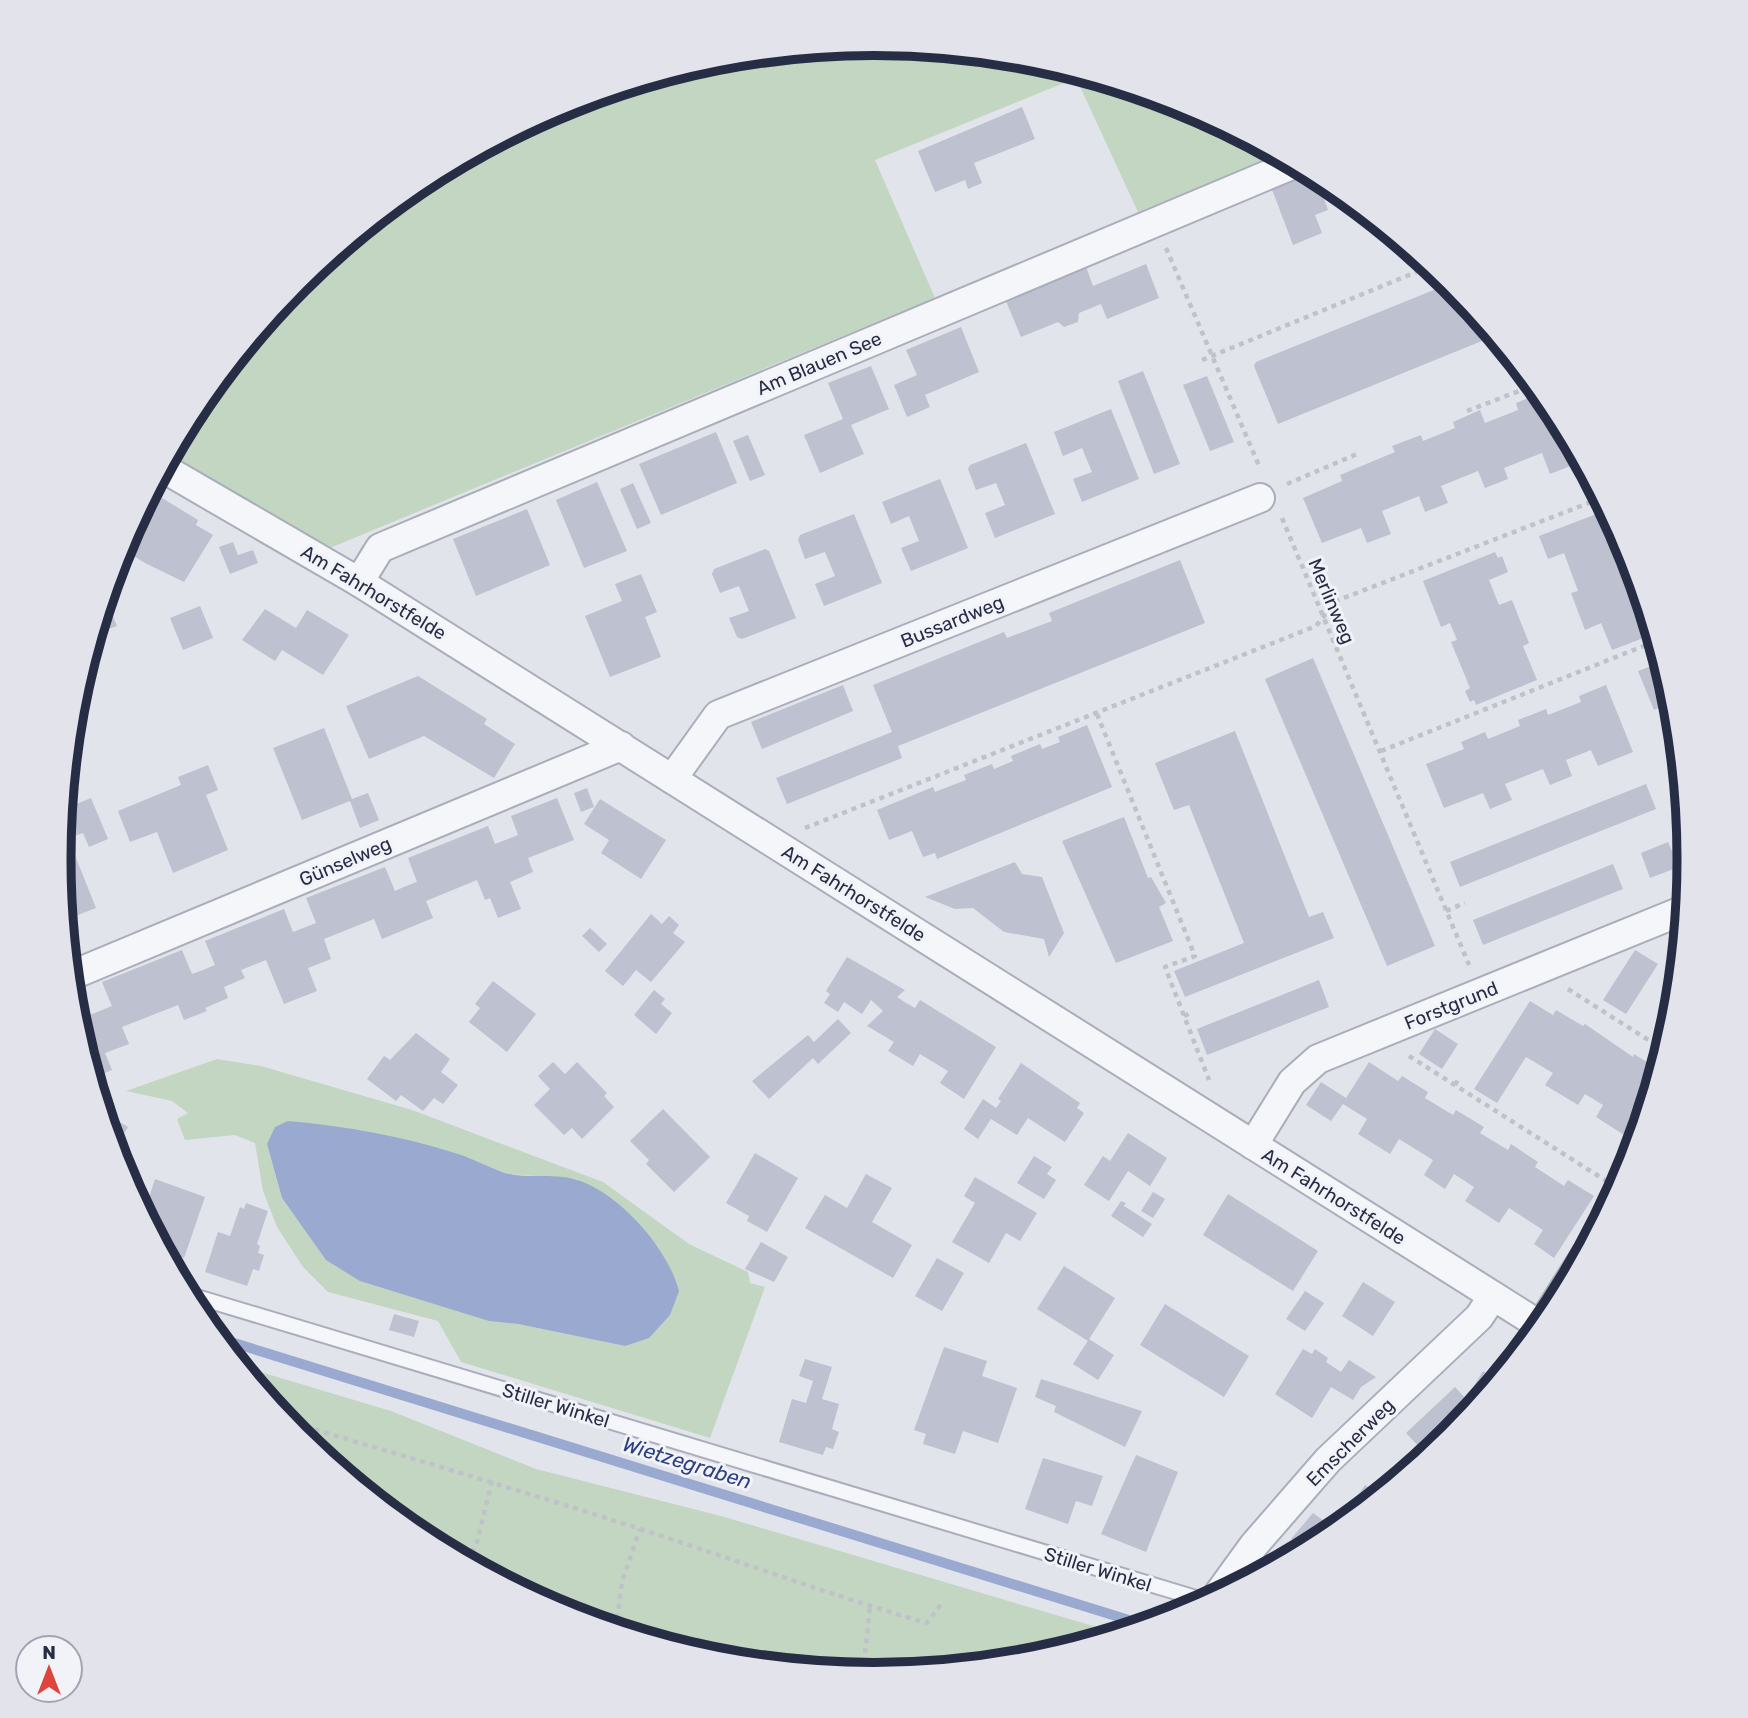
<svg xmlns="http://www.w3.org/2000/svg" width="1748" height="1718" font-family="Rubik,sans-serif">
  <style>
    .green { fill: #c3d6c2; fill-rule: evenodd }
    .water { fill: #9aa9cf }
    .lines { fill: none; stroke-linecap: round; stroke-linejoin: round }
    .stream { stroke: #9aa9cf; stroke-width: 10 }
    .building { fill: #bec1cf }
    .lane-casing { stroke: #aaadba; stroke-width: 18 }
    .street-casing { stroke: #aaadba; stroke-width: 32 }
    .path { stroke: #c0c2ca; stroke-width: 4.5; stroke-dasharray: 5 5; stroke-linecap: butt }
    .lane { stroke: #f5f6f9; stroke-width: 14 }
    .street { stroke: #f5f6f9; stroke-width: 28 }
    .labels { text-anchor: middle; stroke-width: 6; stroke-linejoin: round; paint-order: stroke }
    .street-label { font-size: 19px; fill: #282d46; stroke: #f2f3f9 }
    .water-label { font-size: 21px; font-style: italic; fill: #2e417e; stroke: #f2f3f9 }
    .rim { fill: none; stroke: #282d46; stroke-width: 9 }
  </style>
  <rect width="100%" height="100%" fill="#e2e4ec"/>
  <g class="green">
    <path d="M874,44L1033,60L1186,106L1279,155L1138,212L1076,78L875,160L935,298L325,550L167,461L196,406L298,282L421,181L562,106L715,59Z"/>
    <path d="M217,1059L261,1066L412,1110L603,1182L689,1244L748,1272L750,1283L765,1287L710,1438L461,1362L438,1321L328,1292L303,1267L277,1227L263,1191L255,1143L235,1135L185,1140L177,1119L188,1113L172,1101L126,1091ZM288,1121L389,1136L455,1153L508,1174L576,1179L605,1196L625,1346L518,1324L489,1321L326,1259L282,1198L267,1144Z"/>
    <path d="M241,1366L391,1411L536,1469L721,1516L1117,1633L1033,1659L874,1674L715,1658L562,1612L421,1537L297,1435Z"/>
  </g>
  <path class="water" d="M288,1121C344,1126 402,1136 455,1153C472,1158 488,1167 505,1173C526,1179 551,1173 574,1179C618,1191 668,1248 679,1291L670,1315L649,1338L625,1346L518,1324L489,1321L360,1281L326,1260L282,1198L267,1144L275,1127Z"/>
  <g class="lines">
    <path class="stream" d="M218,1338L1145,1625"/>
  </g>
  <g class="building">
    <path d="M1022,107L1035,139L974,163L982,183L968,189L965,180L935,192L918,151Z"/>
    <path d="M1306,170L1338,190L1323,196L1328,210L1315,215L1322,233L1293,245L1270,184Z"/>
    <path d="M1084,261L1093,286L1146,264L1159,298L1107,319L1101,304L1079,313L1078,322L1064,327L1058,322L1021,337L1003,294Z"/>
    <path d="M1451,283L1494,336L1278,424L1254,366L1256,362Z"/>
    <path d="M961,327L979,372L925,395L930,407L907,417L894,385L917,375L906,350Z"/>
    <path d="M871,366L889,409L851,425L864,454L820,473L804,435L843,419L828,383Z"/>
    <path d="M1143,371L1180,464L1154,474L1118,381Z"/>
    <path d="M1207,376L1234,442L1210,451L1183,385Z"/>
    <path d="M1541,393L1573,465L1550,474L1542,453L1504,468L1508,479L1485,488L1478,471L1441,486L1448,503L1425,512L1419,496L1382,511L1391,534L1367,543L1361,528L1322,543L1303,498L1342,481L1340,475L1395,452L1392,446L1421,435L1423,441L1455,428L1453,422L1480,410L1485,423L1518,410L1516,403Z"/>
    <path d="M1111,409L1139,479L1082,502L1073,479L1092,472L1082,448L1063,456L1054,432Z"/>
    <path d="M716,432L737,483L661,515L639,464Z"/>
    <path d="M748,435L765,475L750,481L733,441Z"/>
    <path d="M1026,443L1055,514L995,538L985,513L1005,505L996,483L976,490L968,469L970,465Z"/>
    <path d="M940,479L968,548L911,571L901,548L919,541L909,516L891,524L882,502Z"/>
    <path d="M597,482L627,551L584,568L556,500Z"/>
    <path d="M633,483L651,523L637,529L620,489Z"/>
    <path d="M149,495L160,501L162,498L198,520L196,525L213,535L184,582L145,563L129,553L131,549L123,543Z"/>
    <path d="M527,509L550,565L476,596L453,539Z"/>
    <path d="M1607,510L1618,537L1611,539L1624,573L1634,569L1654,634L1612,650L1601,623L1585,630L1571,593L1578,591L1564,553L1548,559L1539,536Z"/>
    <path d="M854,514L882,583L824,606L815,584L835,576L825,552L805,559L798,540L800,535Z"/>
    <path d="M233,542L238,555L253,550L258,563L230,574L219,547Z"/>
    <path d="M765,549L769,551L796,618L742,639L737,637L729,618L749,611L739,586L720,593L712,574L714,569Z"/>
    <path d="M1495,552L1498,558L1502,556L1508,572L1489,580L1499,605L1512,600L1529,643L1523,646L1537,680L1476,705L1474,700L1470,702L1465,691L1470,688L1451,642L1457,640L1450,623L1441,627L1423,581Z"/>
    <path d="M1180,560L1205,623L898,746L902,758L787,804L776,778L892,732L873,685L1004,632L1007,638L1052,621L1049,613Z"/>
    <path d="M641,574L657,612L645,617L661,657L610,677L585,616L622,601L615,584Z"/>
    <path d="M105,598L117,626L94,634L100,615Z"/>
    <path d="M200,606L213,638L183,650L170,618Z"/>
    <path d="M265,609L296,628L307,610L349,635L323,675L282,650L275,661L242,640Z"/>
    <path d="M1313,658L1435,946L1387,966L1265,679Z"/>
    <path d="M1662,662L1674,700L1675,714L1670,703L1654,710L1638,671Z"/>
    <path d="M418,676L487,719L484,724L515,744L494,778L424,736L369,759L346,706Z"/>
    <path d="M843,685L853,711L762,749L751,722Z"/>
    <path d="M1606,685L1633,752L1598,766L1591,750L1566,760L1572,776L1550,785L1543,769L1505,784L1512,800L1490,809L1483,793L1444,808L1426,764L1464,749L1461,742L1485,732L1488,739L1520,726L1518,720L1546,709L1548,715L1581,702L1579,696Z"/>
    <path d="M1087,725L1112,787L937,859L935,853L923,857L912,831L889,840L877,810L933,787L935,792L945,788L966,780L964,775L992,764L994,769L1013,761L1011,756L1040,744L1042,749L1060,742L1058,737Z"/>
    <path d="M1676,726L1679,752L1672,755L1663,732Z"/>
    <path d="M324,728L352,799L368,793L379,820L360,828L350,801L302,820L273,748Z"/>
    <path d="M1235,731L1309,917L1323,912L1334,938L1185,997L1174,971L1244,943L1189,805L1174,810L1155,763Z"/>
    <path d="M208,765L218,790L206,795L228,850L173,873L157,832L130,842L118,811L181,785L178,777Z"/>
    <path d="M1646,784L1656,809L1460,887L1450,862Z"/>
    <path d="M587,788L594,807L581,812L574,793Z"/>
    <path d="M91,798L108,839L89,847L83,833L68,838L96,908L65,920L59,859L64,809Z"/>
    <path d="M557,798L574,840L528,858L533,872L510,882L521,909L498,918L490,898L485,900L477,880L426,901L433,918L382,939L374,919L324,939L331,959L308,968L317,991L284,1004L266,960L241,970L245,978L224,987L228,998L205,1008L207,1011L184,1020L178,1005L122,1027L129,1044L105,1053L112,1070L93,1078L74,1018L72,995L80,991L90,1015L112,1006L102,982L182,950L192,974L203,970L215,965L205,941L284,909L293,932L316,923L306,898L385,867L395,891L406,886L417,882L408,858L488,826L495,844L518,835L511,816Z"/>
    <path d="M600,799L666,840L641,879L601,853L609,840L584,824Z"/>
    <path d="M1124,817L1148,878L1151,877L1166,903L1159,907L1173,941L1116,963L1062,841Z"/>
    <path d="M1668,842L1679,867L1650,878L1641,853Z"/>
    <path d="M1015,862L1022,874L1042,877L1064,933L1049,957L1044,939L1004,932L973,908L955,909L925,897Z"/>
    <path d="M1613,864L1623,889L1483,945L1473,920Z"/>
    <path d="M651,914L662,924L669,916L679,925L673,933L685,942L651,982L636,970L623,986L605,971Z"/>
    <path d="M590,928L607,944L599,952L582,936Z"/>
    <path d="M1635,950L1658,964L1626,1014L1603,1000Z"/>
    <path d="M847,957L905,990L897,997L906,1003L915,1008L920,1000L996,1047L964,1099L940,1083L948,1071L920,1054L913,1066L888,1051L894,1042L867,1026L883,1011L871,1000L862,1014L844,1002L838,1012L824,1003L830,994L826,991Z"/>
    <path d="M1319,980L1329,1007L1207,1055L1197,1029Z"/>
    <path d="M493,981L536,1014L507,1052L469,1022L480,1008L475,1004Z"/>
    <path d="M654,990L665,999L661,1004L672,1013L656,1034L634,1015Z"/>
    <path d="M1530,1001L1553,1015L1556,1010L1583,1026L1585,1024L1633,1057L1634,1054L1658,1069L1640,1128L1632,1140L1596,1117L1603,1105L1585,1094L1578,1105L1545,1085L1553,1073L1526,1057L1497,1103L1474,1089Z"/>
    <path d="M1675,1003L1674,1018L1667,1040L1656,1033Z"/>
    <path d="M838,1019L851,1033L818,1064L813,1058L769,1099L752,1081L808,1035L814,1042Z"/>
    <path d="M1435,1029L1458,1044L1442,1069L1419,1054Z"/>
    <path d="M416,1033L450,1059L441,1072L458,1085L443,1104L434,1098L423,1111L401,1095L396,1101L367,1079L384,1056L390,1060Z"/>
    <path d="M553,1062L565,1074L577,1062L607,1093L604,1096L614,1107L582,1139L572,1128L564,1135L534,1105L550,1089L538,1076Z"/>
    <path d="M1369,1062L1398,1081L1402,1076L1428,1092L1425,1098L1453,1115L1456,1110L1484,1127L1480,1133L1508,1150L1511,1144L1538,1162L1535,1167L1564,1186L1568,1180L1594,1196L1554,1258L1534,1244L1543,1230L1509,1208L1499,1223L1465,1201L1474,1187L1454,1174L1445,1189L1424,1175L1433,1160L1399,1139L1390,1154L1358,1134L1367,1119L1343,1104L1331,1121L1306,1105L1321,1082L1346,1098Z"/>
    <path d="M1021,1063L1080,1103L1077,1108L1084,1113L1065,1142L1028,1118L1017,1135L991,1119L978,1139L964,1129L983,1099L996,1108L1001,1101L998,1099Z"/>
    <path d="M663,1109L710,1157L674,1192L646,1164L649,1160L630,1141Z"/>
    <path d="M103,1112L128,1127L114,1150Z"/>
    <path d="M1128,1133L1167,1158L1150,1186L1128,1171L1109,1201L1084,1185L1103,1156L1110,1161Z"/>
    <path d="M755,1153L798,1178L767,1232L747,1221L749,1216L726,1203Z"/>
    <path d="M116,1154L124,1159L120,1165L128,1169L124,1177Z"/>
    <path d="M1034,1156L1052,1167L1047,1174L1056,1180L1044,1199L1017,1183Z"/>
    <path d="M866,1174L892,1188L872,1222L912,1245L893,1278L805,1228L825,1195L847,1208Z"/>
    <path d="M975,1177L1037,1213L1020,1241L1006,1233L989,1263L952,1242L975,1203L964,1196Z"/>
    <path d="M155,1179L205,1197L184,1258L164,1251L144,1213Z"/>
    <path d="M1153,1192L1165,1199L1153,1218L1141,1211Z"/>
    <path d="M1228,1194L1318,1251L1293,1291L1203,1235Z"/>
    <path d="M1121,1201L1126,1203L1124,1206L1152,1224L1143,1237L1111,1216Z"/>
    <path d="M246,1203L268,1211L257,1244L260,1246L258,1253L264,1255L259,1271L253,1269L247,1286L205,1272L218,1232L230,1236L240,1207L244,1209Z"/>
    <path d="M761,1242L788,1257L774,1282L745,1269Z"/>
    <path d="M937,1258L964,1273L942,1311L915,1296Z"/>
    <path d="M1064,1266L1115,1298L1088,1341L1037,1309Z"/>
    <path d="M1363,1282L1395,1302L1373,1336L1342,1316Z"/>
    <path d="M1305,1291L1324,1303L1305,1331L1286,1319Z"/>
    <path d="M1165,1304L1249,1356L1224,1397L1140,1345Z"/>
    <path d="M394,1314L419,1321L414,1337L389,1330Z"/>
    <path d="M1089,1339L1114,1355L1098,1380L1073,1364Z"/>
    <path d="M944,1347L987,1361L982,1376L1017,1388L998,1443L963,1431L955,1454L923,1444L926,1434L914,1430Z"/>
    <path d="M1303,1349L1312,1354L1315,1349L1328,1358L1326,1362L1341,1372L1349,1360L1376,1377L1361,1387L1353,1400L1331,1387L1312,1418L1275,1394Z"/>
    <path d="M805,1359L832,1367L822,1399L839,1404L832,1429L839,1432L833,1449L826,1447L823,1455L779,1442L792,1399L806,1403L813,1381L799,1376Z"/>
    <path d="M1483,1371L1496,1380L1450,1436L1427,1455L1406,1433L1455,1387L1466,1399Z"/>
    <path d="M1041,1379L1142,1411L1125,1447L1054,1412L1056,1406L1035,1397Z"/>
    <path d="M1136,1455L1178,1472L1146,1552L1101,1534Z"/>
    <path d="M1043,1458L1103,1476L1092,1506L1076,1501L1068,1524L1025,1509Z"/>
    <path d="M1365,1485L1379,1494L1327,1537L1305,1549L1291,1539L1313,1513L1331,1526L1347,1503L1355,1509L1359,1503L1355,1500Z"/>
  </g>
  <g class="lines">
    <g class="lane-casing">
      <g id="lane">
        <path d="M187,1294L1206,1601"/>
        <path d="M1535,1322L1608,1207"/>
      </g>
    </g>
    <g class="street-casing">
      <g id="street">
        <path d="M163,468L359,582L1541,1326"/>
        <path d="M359,582L380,548L1294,164"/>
        <path d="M672,779L718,715L1260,498"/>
        <path d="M70,976L621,746"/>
        <path d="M1253,1145L1292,1082L1318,1059L1684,910"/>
        <path d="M1217,1596L1254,1545L1328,1460L1479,1317L1493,1296"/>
      </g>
    </g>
    <g class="path">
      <path d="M515,131L607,92"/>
      <path d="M1166,248L1260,468"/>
      <path d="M1202,360L1431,266"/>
      <path d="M1467,411L1535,385"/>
      <path d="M1589,476L1601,498"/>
      <path d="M1287,484L1357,454"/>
      <path d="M1282,518L1469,965"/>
      <path d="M1097,714L1195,956L1165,967L1209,1080"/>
      <path d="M1381,751L1656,641"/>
      <path d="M805,828L1316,626L1336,601L1599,499"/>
      <path d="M1446,911L1465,903"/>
      <path d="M1568,989L1664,1050"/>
      <path d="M1184,1016L1191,1013"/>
      <path d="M1409,1056L1611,1184"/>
      <path d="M1455,1085L1459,1078"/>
      <path d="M286,1421C404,1456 523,1491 640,1529C736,1560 830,1595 927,1623L941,1604"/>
      <path d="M465,1560L476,1546L492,1481"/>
      <path d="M612,1627L617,1620L622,1582L640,1529"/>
      <path d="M863,1673L870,1607"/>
    </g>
    <use href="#lane" class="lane"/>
    <use href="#street" class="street"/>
  </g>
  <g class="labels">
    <g class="street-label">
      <text transform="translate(819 363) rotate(-23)" y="7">Am Blauen See</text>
      <text transform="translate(374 592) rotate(31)" y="7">Am Fahrhorstfelde</text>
      <text transform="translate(1332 601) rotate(67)" y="7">Merlinweg</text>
      <text transform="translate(952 621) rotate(-22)" y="7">Bussardweg</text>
      <text transform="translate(345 861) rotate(-23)" y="7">Günselweg</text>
      <text transform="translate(854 893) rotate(32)" y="7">Am Fahrhorstfelde</text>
      <text transform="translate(1451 1005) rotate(-22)" y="7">Forstgrund</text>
      <text transform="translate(1334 1196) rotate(32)" y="7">Am Fahrhorstfelde</text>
      <text transform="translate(556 1405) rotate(17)" y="7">Stiller Winkel</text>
      <text transform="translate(1350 1442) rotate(-45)" y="7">Emscherweg</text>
      <text transform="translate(1098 1569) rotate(17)" y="7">Stiller Winkel</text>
    </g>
    <g class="water-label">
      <text transform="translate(687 1463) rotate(17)" y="7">Wietzegraben</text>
    </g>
  </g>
  <path d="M0 0H1748V1718H0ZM71 859a803 803 0 1 1 1606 0a803 803 0 1 1-1606 0Z" fill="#e2e3eb" fill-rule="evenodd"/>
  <path class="rim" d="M71 859a803 803 0 1 1 1606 0a803 803 0 1 1-1606 0Z"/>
  <g transform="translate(49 1669)"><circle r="33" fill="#f2f3f9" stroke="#a1a4b1" stroke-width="2"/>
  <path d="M0-5L12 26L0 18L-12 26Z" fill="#dc443c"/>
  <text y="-10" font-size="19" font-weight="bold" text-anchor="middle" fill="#282d46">N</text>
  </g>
</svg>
